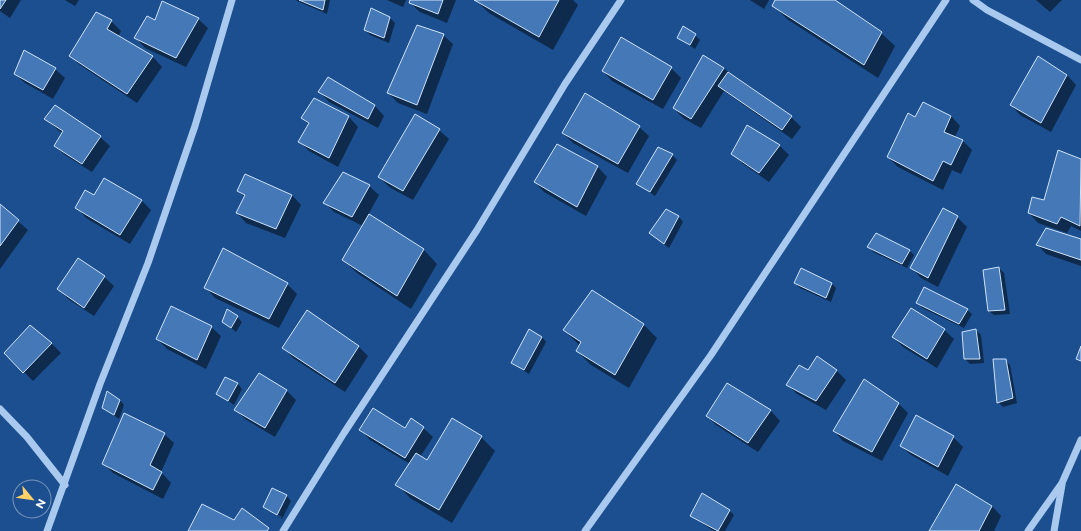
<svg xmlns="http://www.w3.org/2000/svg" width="1081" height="531" font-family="Montserrat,sans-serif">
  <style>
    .shadow { fill: #0007 }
    .building { fill: #4478b7; stroke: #cfe3fa }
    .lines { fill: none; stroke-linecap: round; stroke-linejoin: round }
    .minor { stroke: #a9c9ee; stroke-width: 7 }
  </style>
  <rect width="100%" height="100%" fill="#1b4f8f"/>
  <g class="shadow">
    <path d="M0,0H21L10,18L0,11Z"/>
    <path d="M65,0H79L75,6Z"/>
    <path d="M296,0H330L327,14L297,1Z"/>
    <path d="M387,0H406L403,7Z"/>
    <path d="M412,0H456L447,23L420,12L410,3Z"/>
    <path d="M475,0H573L578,5L553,50L489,13Z"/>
    <path d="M750,0H769L764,9Z"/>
    <path d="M776,0H833L881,33L895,46L878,78L787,19L773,5Z"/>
    <path d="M1036,0H1062L1050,12Z"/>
    <path d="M371,10L390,18L395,23L389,43L370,35L365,30Z"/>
    <path d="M96,13L111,21L121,31L118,37L153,57L162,67L137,103L80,65L70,56Z"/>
    <path d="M198,19L208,28L186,67L145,48L136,38L156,21Z"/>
    <path d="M443,35L453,44L427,114L398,103L388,93Z"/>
    <path d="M695,35L700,40L695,49L678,37Z"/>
    <path d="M671,68L681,78L663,109L612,81L603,71Z"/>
    <path d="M723,68L791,117L801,127L792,139L724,91L701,128L683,118L674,108Z"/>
    <path d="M55,69L65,78L53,99L25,83L15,74Z"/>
    <path d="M1067,75L1076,85L1051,132L1020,115L1011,105Z"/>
    <path d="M328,78L375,106L384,116L378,128L329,102L320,92Z"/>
    <path d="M314,100L349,117L358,127L338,167L309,151L299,141L309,125L302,118Z"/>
    <path d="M951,116L960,126L955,137L963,141L972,150L961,174L952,170L943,190L898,167L888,157L915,118Z"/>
    <path d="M45,119L100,137L110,146L92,172L65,155L55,146L63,134Z"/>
    <path d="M639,127L649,136L628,173L573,143L563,133Z"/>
    <path d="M748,127L780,146L789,155L769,182L742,163L733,153Z"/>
    <path d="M439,130L449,139L413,200L389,187L379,177Z"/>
    <path d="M557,145L598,167L607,177L586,216L544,192L535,182Z"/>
    <path d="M1059,151L1081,160V231L1071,226L1067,233L1038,223L1029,213L1045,201Z"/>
    <path d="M672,155L677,160L655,196L638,184Z"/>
    <path d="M369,186L379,195L368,215L424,250L437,264L411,309L357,273L343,260L363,226L334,212L324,202Z"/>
    <path d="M238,191L292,195L301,205L285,238L246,223L237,213L245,197Z"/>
    <path d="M94,196L141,200L151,210L130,244L86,218L77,208Z"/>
    <path d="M0,206L28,230L0,269Z"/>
    <path d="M944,209L957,217L967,227L938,287L921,278L912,268Z"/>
    <path d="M666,211L679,217L683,222L669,248L650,233Z"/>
    <path d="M1081,240V266L1046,254L1037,244Z"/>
    <path d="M869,247L909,250L914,255L907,268L873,252Z"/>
    <path d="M999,268L1004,273L1010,314L994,315L989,311Z"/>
    <path d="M104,277L114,286L94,316L68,299L59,289Z"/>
    <path d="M795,283H831L836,288L831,302L800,288Z"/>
    <path d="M287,284L297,294L279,328L215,298L206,288Z"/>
    <path d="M592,292L644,325L657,338L629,388L591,365L577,351L580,346L564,330Z"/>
    <path d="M918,303L967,310L972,314L964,328L922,308Z"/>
    <path d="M307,311L359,347L368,356L345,392L293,358L284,348Z"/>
    <path d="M237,317L242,322L236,332L223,321Z"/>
    <path d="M211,327L221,336L206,369L167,349L157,339Z"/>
    <path d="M944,330L954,339L937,368L903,347L893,337Z"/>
    <path d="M976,330L981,335L984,363L970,364L965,359Z"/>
    <path d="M542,337L546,342L529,374L512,363Z"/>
    <path d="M51,343L61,353L33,381L5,353Z"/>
    <path d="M817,358L837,371L846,380L826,410L797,394L787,384L808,372Z"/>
    <path d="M1005,360L1010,365L1017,403L1003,407L998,402Z"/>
    <path d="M225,378L238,384L242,389L234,405L217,393Z"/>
    <path d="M727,384L771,411L780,421L758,452L716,425L707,416Z"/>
    <path d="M286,390L296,400L275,437L245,419L236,410Z"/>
    <path d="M120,400L124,405L119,419L103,407Z"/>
    <path d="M898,403L908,413L882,461L843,441L834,431Z"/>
    <path d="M453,419L481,437L495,451L452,523L410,498L397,484L410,464L370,440L361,430L423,428L433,437L420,457L427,462Z"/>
    <path d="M164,434L174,443L161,472L171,483L163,499L113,473L103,463Z"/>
    <path d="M953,437L963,447L948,476L911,455L901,446Z"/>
    <path d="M287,496L291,501L282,519L268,511L281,518L282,517L268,509V511L264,507Z"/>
    <path d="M992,506L1001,516L994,531H930Z"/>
    <path d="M729,510L734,515L725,531H714L691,516Z"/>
  </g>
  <g class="building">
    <path d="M0,0H6L0,9Z"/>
    <path d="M299,0H325L323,10Z"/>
    <path d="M410,0H443L438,14L409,3Z"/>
    <path d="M474,0H559L539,37Z"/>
    <path d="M775,0H835L882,32L864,65L772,6Z"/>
    <path d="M162,1L199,18L176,58L134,38L147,16L155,20Z"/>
    <path d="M371,8L390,17L384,38L364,30Z"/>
    <path d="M96,12L112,20L107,29L153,56L127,94L69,56Z"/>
    <path d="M417,25L444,34L417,105L387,93Z"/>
    <path d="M683,26L696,34L690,45L677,38Z"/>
    <path d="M621,37L672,67L653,100L602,71Z"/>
    <path d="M24,50L56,68L43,90L14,74Z"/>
    <path d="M703,55L724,68L691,119L673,108Z"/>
    <path d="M1038,56L1067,75L1041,123L1010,105Z"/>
    <path d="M728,72L792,116L782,130L718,86Z"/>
    <path d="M328,77L375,105L368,119L318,92Z"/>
    <path d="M585,93L640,126L618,164L562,133Z"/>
    <path d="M314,98L349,116L329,158L298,142L309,123L301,118Z"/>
    <path d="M923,102L951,116L944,132L963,140L951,165L943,161L933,181L887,157L908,113L915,117Z"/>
    <path d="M55,105L101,136L82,164L54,146L63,131L44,119Z"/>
    <path d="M415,114L440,129L403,191L378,177Z"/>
    <path d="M747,125L780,145L759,173L731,154Z"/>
    <path d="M557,144L598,166L577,207L534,182Z"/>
    <path d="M658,147L673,154L650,192L636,184Z"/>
    <path d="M1058,150L1081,159L1080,226L1061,217L1057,224L1028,213L1032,197L1044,200Z"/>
    <path d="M343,172L370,185L352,217L323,203Z"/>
    <path d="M245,174L292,195L276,229L236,213L245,195L237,191Z"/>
    <path d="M104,178L142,200L120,235L75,208L85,190L94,195Z"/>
    <path d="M0,204L19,220L0,246Z"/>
    <path d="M943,208L958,216L928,278L910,268Z"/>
    <path d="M666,209L679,216L664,244L649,233Z"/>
    <path d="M369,214L424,249L397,296L342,260Z"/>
    <path d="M1046,228L1081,239V260L1036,245Z"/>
    <path d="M876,233L910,250L902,264L867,247Z"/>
    <path d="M223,248L288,283L269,319L204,288Z"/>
    <path d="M78,258L105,276L84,308L57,289Z"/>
    <path d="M999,267L1005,310L988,311L983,270Z"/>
    <path d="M801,268L832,283L826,298L794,283Z"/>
    <path d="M924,287L968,309L959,324L916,303Z"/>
    <path d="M592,290L644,324L615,375L576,351L581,342L563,330Z"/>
    <path d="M171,306L212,326L197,360L156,339Z"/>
    <path d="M911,308L945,329L927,359L892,337Z"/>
    <path d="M227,309L238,316L231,328L222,322Z"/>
    <path d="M307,310L359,346L335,383L282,348Z"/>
    <path d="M30,325L52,343L23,373L4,353Z"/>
    <path d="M529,329L542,337L524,370L511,363Z"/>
    <path d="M976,329L980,359H964L962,332Z"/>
    <path d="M1081,346V361L1076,359Z"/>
    <path d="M817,356L837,370L816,401L786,385L799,365L808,370Z"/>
    <path d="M993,359H1006L1013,398L997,403Z"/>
    <path d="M259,373L287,390L265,428L234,410Z"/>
    <path d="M225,377L238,383L228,401L216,394Z"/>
    <path d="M864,379L899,403L872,452L833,431Z"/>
    <path d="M727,383L771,410L748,443L706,416Z"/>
    <path d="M107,391L120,400L114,415L102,408Z"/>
    <path d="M373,408L405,428L411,418L424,427L405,458L359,430Z"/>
    <path d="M124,413L165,433L150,465L162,472L153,490L102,464Z"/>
    <path d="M916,415L954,436L938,467L900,446Z"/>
    <path d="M452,418L482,436L439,510L395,485L416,453L427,460Z"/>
    <path d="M956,484L992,506L979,531H929Z"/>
    <path d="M272,488L287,495L277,515L263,507Z"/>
    <path d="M702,493L730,510L718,531L690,516Z"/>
    <path d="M202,504L234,520L242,508L269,528L267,531H188Z"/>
  </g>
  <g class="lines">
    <g class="minor">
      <path d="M973,0L987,10L1081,60"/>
      <path d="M0,409L27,437L65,485"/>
      <path d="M47,531L100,384L148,263L195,126L232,0"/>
      <path d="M283,531L344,433L477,230L565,84L621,0"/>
      <path d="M585,531L711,355L946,0"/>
      <path d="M1028,531L1062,483L1081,440"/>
      <path d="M1054,531L1062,485"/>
    </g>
  </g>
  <g transform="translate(32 499) rotate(119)"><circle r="19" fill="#1b4f8f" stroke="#7695bc"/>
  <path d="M0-3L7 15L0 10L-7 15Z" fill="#ffd166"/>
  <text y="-6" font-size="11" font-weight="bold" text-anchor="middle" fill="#ffffff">N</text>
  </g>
</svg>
